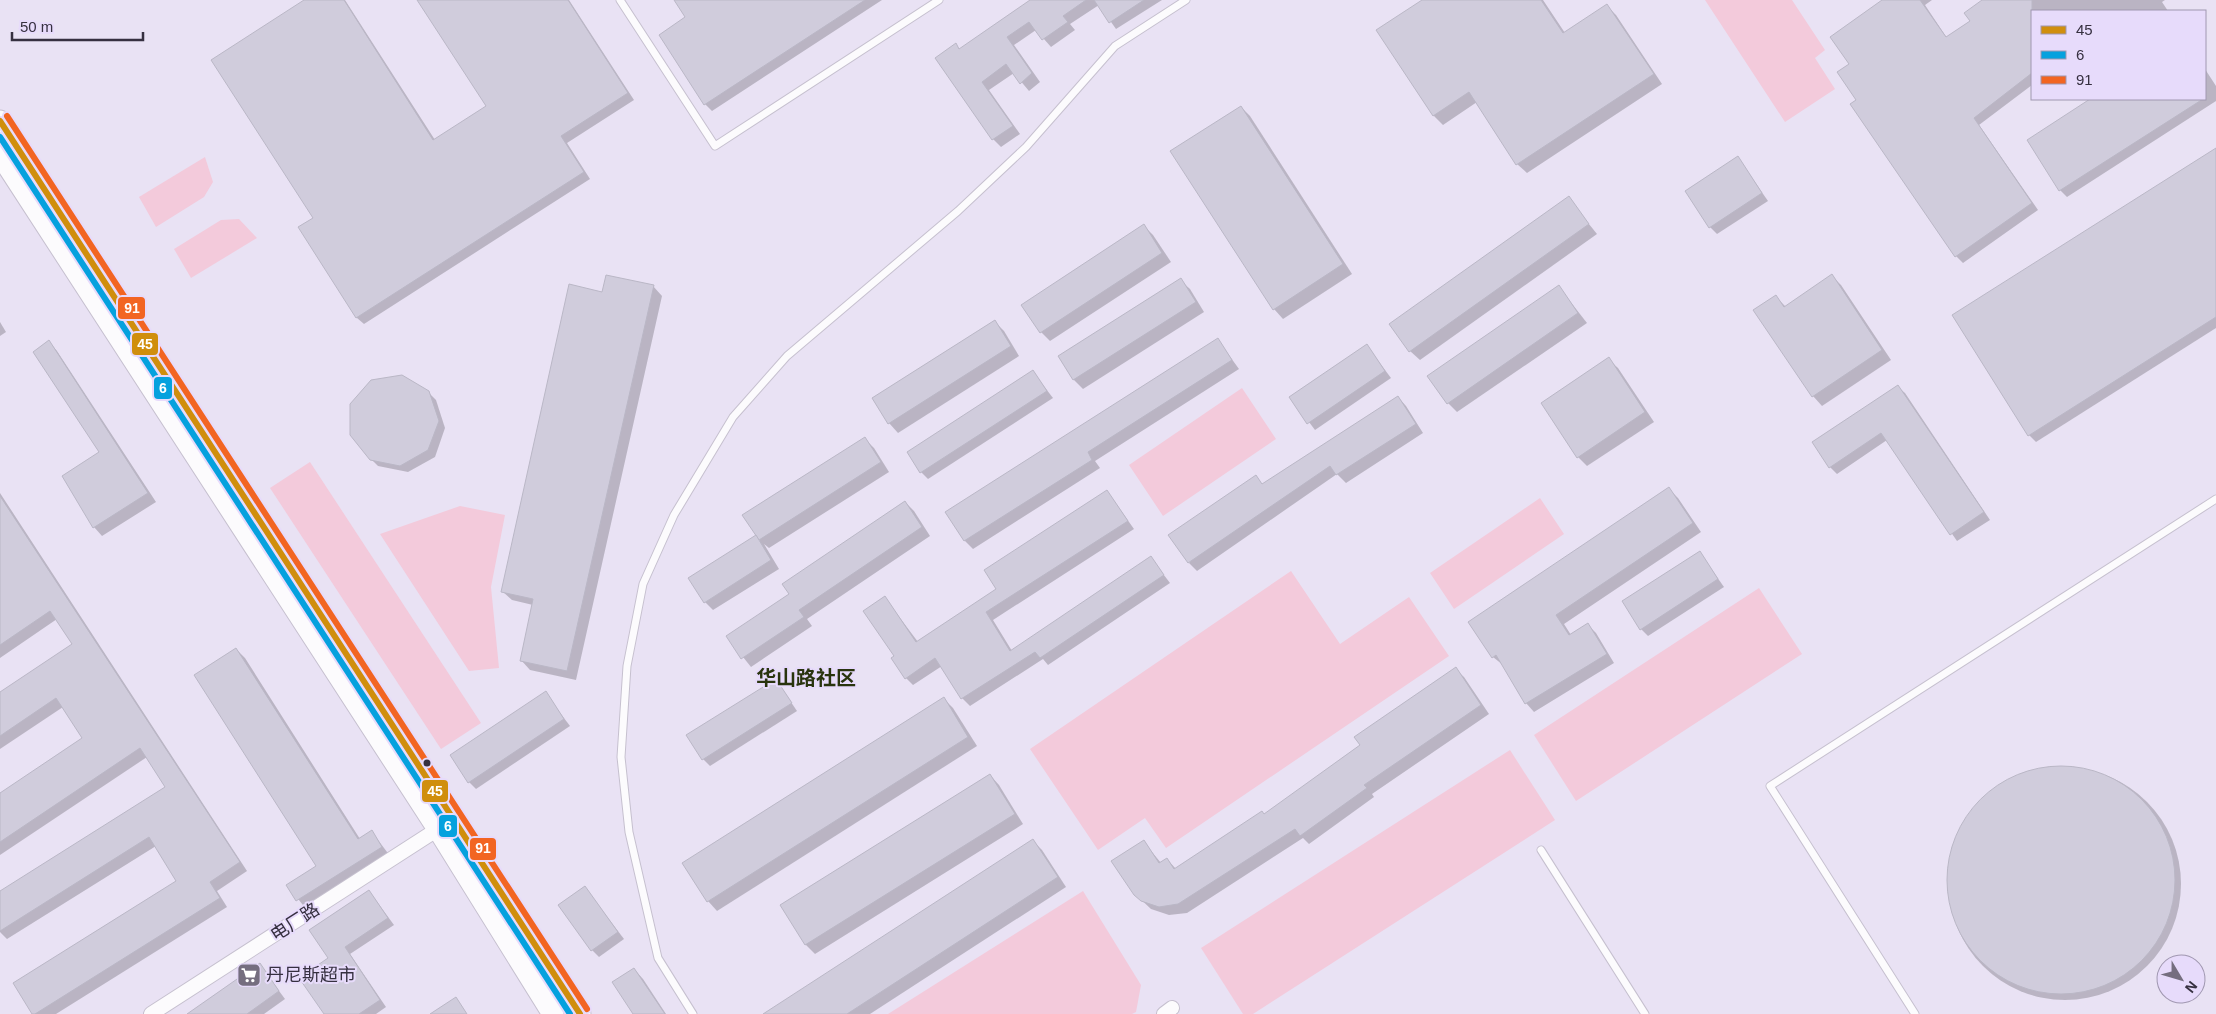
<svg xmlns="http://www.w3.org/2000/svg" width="2216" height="1014" font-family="Arial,'Noto Sans SC',sans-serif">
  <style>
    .green { fill: #f3cadb }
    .shadow { fill: #0003 }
    .building { fill: #d0ccdc; stroke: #bab7c6 }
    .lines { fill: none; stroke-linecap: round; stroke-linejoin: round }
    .service-casing { stroke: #c6c0cf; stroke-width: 9 }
    .minor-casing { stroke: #c6c0cf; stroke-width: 16 }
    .primary-casing { stroke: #c6c0cf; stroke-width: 23 }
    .service { stroke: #fcfbfd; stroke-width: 7 }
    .minor { stroke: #fcfbfd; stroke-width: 14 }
    .primary { stroke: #fcfbfd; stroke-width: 21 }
    .bus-1-casing { stroke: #e7dbfb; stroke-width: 10 }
    .bus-2-casing { stroke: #e7dbfb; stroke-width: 10 }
    .bus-3-casing { stroke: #e7dbfb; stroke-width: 10 }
    .bus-1 { stroke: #d08e0d; stroke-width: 6 }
    .bus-2 { stroke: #05a1de; stroke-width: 6 }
    .bus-3 { stroke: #f26522; stroke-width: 6 }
    .bus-dot { fill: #363040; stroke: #e7dbfb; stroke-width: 2 }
    .labels { text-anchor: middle; stroke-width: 4; stroke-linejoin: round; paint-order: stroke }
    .street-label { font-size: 18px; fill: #363040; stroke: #e7dbfb }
    .poi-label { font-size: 18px; fill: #363040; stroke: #e7dbfb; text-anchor: start }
    .quarter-label { font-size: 20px; font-weight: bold; fill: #29340e; stroke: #e7dbfb }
    .line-badge { stroke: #e7dbfb; stroke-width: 2 }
    .badge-label { font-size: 14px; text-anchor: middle; font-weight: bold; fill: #fff }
  </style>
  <rect width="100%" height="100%" fill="#e9e2f4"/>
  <g class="green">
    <path d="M1705,0H1792L1825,50L1815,58L1835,89L1785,122Z"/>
    <path d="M205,157L213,182L204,197L156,227L139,197Z"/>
    <path d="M239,219L257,238L191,278L174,249L221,220Z"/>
    <path d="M1242,388L1276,439L1163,516L1129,465Z"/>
    <path d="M310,462L481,723L441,749L270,488Z"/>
    <path d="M1540,498L1564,534L1454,609L1430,573Z"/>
    <path d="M460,506L505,515L491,587L499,668L469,671L380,534Z"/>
    <path d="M1291,571L1340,644L1409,597L1449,656L1166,848L1145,818L1098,850L1030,749Z"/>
    <path d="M1759,588L1802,654L1576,801L1534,735Z"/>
    <path d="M1510,750L1555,820L1253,1014H1243L1201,948Z"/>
    <path d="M1083,891L1141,985L1136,1012L1132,1014H888Z"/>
  </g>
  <g class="shadow">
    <path d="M306,0H345L435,140L487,107L419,0H569L634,100L567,143L590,179L364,324L357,318L300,228L314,218Z"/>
    <path d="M675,0H882L712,111L705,104L660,35L687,18Z"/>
    <path d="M1032,0H1162L1116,29L1099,5L1070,24L1075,30L1051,47L1036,30L1014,45L1040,82L1029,91L1014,73L989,90L1020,134L1001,147L993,139L956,45L960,50Z"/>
    <path d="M1424,0H1543L1565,33L1607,6L1616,15L1662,84L1527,173L1517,164L1477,102L1443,125L1434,116L1378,30Z"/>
    <path d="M1885,0H1932L1925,5L1947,38L1971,21L1984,0H2165L2162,2L2168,11H2032V85L1979,125L2038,210L1963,263L1956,256L1858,100L1851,64Z"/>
    <path d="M2205,69L2216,86V101L2067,197L2060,190L2028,140L2092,99H2205Z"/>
    <path d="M1241,107L1250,116L1352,274L1283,319L1274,309Z"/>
    <path d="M2216,150V328L2036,442L2029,435Z"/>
    <path d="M1738,158L1768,201L1717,234L1710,227Z"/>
    <path d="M1568,198L1597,234L1420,360L1410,351Z"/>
    <path d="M1144,226L1153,235L1171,262L1050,341L1041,332Z"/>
    <path d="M1832,276L1841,285L1891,360L1822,406L1813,396L1776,297L1786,307Z"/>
    <path d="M1180,280L1190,289L1204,312L1083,389L1074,380L1059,357Z"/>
    <path d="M653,286L662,296L576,680L530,670L521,660L533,605L512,600L502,591L603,293Z"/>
    <path d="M1558,286L1587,323L1457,412L1448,403Z"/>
    <path d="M994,321L1004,331L1019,356L898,433L889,423Z"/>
    <path d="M0,322L6,332L0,336Z"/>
    <path d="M1218,340L1239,369L1095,461L1100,468L973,549L965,541L947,513Z"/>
    <path d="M49,342L57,351L156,502L102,536L94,527L100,452Z"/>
    <path d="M1367,346L1391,378L1315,430L1291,398Z"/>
    <path d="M1608,359L1618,368L1654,422L1587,466L1578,457Z"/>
    <path d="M1033,372L1053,398L928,479L921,472Z"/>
    <path d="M1898,387L1905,393L1990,520L1957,541L1887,440L1837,474L1830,467Z"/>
    <path d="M428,392L436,400L445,428L435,457L408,472L378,466L371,459Z"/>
    <path d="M1398,397L1406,406L1423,433L1346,483L1337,474L1197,571L1189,563L1255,477L1263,485Z"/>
    <path d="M865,439L874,448L889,472L769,548L764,544L779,569L713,610L705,602L760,540L744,515Z"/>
    <path d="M1669,489L1678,498L1701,532L1564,624L1571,635L1588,625L1596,633L1614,663L1534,712L1526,703L1503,665L1493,657Z"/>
    <path d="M1107,491L1134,529L993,620L1012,651L1151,558L1170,583L1048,665L1043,659L970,706L962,698L942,666L913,685L906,678L895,657L885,598L918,642L998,589Z"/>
    <path d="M0,493L247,871L217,891L227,907L56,1014H34L178,881L156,846L7,939L0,932V892L167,788L147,757L0,855V794L84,738L63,707L0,749V694L73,645L57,619L0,658Z"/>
    <path d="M905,502L914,511L930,536L807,619L812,626L751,667L727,637L790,594Z"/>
    <path d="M1700,553L1724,587L1648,636L1641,629Z"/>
    <path d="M236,649L245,658L360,839L372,832L390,856L306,909L288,886L317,867Z"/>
    <path d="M1455,669L1464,677L1489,714L1372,794L1374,797L1309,844L1303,838L1187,913L1169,915L1151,909L1135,894L1143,841L1161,863L1167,859L1176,869L1264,815L1361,745Z"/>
    <path d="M776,680L797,711L710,766L703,759Z"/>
    <path d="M545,693L570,726L476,789L469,782Z"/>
    <path d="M944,699L953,708L977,746L717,911L708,901Z"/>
    <circle cx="2065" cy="884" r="116"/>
    <path d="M990,775L999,785L1023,824L815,954L806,945L782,905Z"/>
    <path d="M1033,841L1042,850L1066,887L870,1014H766Z"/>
    <path d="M585,888L624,939L599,957L592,950Z"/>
    <path d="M369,891L394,925L350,954L386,1007L376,1014H325L330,958Z"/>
    <path d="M260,965L285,999L264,1014H189Z"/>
    <path d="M634,969L643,979L666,1014H635Z"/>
  </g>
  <g class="building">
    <path d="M304,0H344L433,140L486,106L417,0H568L628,93L561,136L584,172L356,318L298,227L313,218L211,60Z"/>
    <path d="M674,0H865L704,105L659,35L685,17Z"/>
    <path d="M1030,0H1086L1063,16L1068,22L1042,40L1029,22L1007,37L1032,73L1020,84L1006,64L982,82L1013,126L992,140L935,58L956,43L959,49Z"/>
    <path d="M1094,0H1144L1109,23Z"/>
    <path d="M1422,0H1541L1563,33L1607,4L1654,74L1516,165L1469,92L1433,116L1376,30Z"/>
    <path d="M1882,0H1920L1946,37L1970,21L1964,13L1982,0H2032V73L1974,118L2032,203L1955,257L1850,104L1856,100L1837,72L1849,64L1830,37Z"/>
    <path d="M2090,99H2203L2059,191L2027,140Z"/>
    <path d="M1241,106L1343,264L1273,310L1170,151Z"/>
    <path d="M2216,148V317L2028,436L1952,315Z"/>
    <path d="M1738,156L1762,193L1709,228L1685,191Z"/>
    <path d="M1569,196L1589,224L1409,352L1389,324Z"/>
    <path d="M1144,224L1162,253L1040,333L1021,305Z"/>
    <path d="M1832,274L1882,350L1812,397L1753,310L1776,295L1784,307Z"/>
    <path d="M606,275L654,285L567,671L520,661L533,599L501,592L569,284L602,292Z"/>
    <path d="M1181,278L1196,302L1073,380L1058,356Z"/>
    <path d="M1559,285L1578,313L1447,404L1427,376Z"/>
    <path d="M995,320L1011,346L888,424L872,398Z"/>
    <path d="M1218,338L1232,360L1088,452L1092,460L964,541L945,512Z"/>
    <path d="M49,340L148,493L93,528L62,476L99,452L33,352Z"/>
    <path d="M1367,344L1385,371L1307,424L1289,397Z"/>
    <path d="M1609,357L1645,412L1577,458L1541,403Z"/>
    <path d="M1033,370L1047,391L920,473L907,452Z"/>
    <path d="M402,375L429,391L439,421L428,450L400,466L370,460L350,435V404L371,380Z"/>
    <path d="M1898,385L1984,512L1950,535L1881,433L1829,468L1812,442Z"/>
    <path d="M1398,396L1416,424L1336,475L1330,466L1188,563L1168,535L1256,475L1262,484Z"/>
    <path d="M865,437L881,462L759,540L742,515Z"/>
    <path d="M1669,487L1693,523L1556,615L1569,635L1588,623L1607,654L1525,704L1496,655L1492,658L1468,622Z"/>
    <path d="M1107,490L1128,521L986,612L1010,651L1151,556L1164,575L1040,658L1035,652L961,699L935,658L905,679L891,658L894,656L863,611L885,596L916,642L996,589L984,570Z"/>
    <path d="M0,496L240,862L210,882L220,898L35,1014H32L13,983L176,881L149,837L0,931V891L165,787L140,748L0,842V793L82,738L56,698L0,736V692L72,644L50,611L0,645Z"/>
    <path d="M905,501L922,527L799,610L804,617L741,659L726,636L789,594L782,584Z"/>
    <path d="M756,535L771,560L704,603L688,578Z"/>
    <path d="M1700,551L1718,579L1640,630L1622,601Z"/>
    <path d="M236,648L358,839L372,830L382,847L296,901L286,885L316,866L194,675Z"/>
    <path d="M1456,667L1481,705L1364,785L1367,788L1300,836L1295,829L1178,904L1159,907L1141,901L1134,895L1111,861L1144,840L1159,863L1167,858L1174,869L1262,811L1264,814L1360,745L1354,737Z"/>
    <path d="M776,679L792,703L702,760L686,735Z"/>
    <path d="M546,691L564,719L468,783L450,755Z"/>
    <path d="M944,697L968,737L707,902L682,863Z"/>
    <circle cx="2061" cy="880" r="114"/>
    <path d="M990,774L1015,814L805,945L780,905Z"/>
    <path d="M1033,839L1058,877L847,1014H763Z"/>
    <path d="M585,886L618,932L591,951L558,905Z"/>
    <path d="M369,890L388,918L345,947L380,1000L359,1014H324L299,978L328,958L309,930Z"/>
    <path d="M260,963L279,991L247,1014H187Z"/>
    <path d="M634,968L665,1014H633L612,982Z"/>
    <path d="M456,997L467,1014H430Z"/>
  </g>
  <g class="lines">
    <g class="service-casing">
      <g id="service">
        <path d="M620,0L715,146L939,0"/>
        <path d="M1541,850L1645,1014"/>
        <path d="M693,1014L658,958L629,832L621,757L627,666L643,584L674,515L733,417L787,356L958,211L1026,147L1115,46L1186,0"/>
        <path d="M1915,1014L1770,786L2216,499"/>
      </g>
    </g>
    <g class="minor-casing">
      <g id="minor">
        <path d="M151,1014L438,829"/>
        <path d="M1164,1014L1172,1008"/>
      </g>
    </g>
    <g class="primary-casing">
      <g id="primary">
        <path d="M0,121L580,1014"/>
        <path d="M0,154L438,829L553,1014"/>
      </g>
    </g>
    <use href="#service" class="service"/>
    <use href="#minor" class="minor"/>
    <use href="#primary" class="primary"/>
    <g class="bus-1-casing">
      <path id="bus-1" d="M0,121L580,1014"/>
    </g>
    <g class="bus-2-casing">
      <path id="bus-2" d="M0,137L570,1014"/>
    </g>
    <g class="bus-3-casing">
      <path id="bus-3" d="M7,116L587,1009"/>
    </g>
    <use href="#bus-1" class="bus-1"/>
    <use href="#bus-2" class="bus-2"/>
    <use href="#bus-3" class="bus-3"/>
  </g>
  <defs>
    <g id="supermarket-square" transform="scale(1.25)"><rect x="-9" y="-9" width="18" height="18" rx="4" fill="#756e7f" stroke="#e7dbfb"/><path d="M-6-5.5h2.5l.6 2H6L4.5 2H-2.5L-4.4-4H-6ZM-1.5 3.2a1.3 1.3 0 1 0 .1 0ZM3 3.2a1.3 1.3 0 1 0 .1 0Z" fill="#fff"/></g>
  </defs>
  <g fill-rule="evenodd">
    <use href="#supermarket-square" x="249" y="975"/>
  </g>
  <circle class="bus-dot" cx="427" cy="763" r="4.5"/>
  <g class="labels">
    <g class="street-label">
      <text transform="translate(295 922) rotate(-33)" y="6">电厂路</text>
    </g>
    <g class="poi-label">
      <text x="266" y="981">丹尼斯超市</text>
    </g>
    <g class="quarter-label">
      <text x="806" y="685">华山路社区</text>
    </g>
  </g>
  <g class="line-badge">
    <rect x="117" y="296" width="29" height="24" rx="5" fill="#f26522"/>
    <rect x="131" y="332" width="28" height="24" rx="5" fill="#d08e0d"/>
    <rect x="153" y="376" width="20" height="24" rx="5" fill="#05a1de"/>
    <rect x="421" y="779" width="28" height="24" rx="5" fill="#d08e0d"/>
    <rect x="438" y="814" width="20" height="24" rx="5" fill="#05a1de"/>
    <rect x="469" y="837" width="28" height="24" rx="5" fill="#f26522"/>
  </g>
  <g class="badge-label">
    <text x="132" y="313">91</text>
    <text x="145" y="349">45</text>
    <text x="163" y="393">6</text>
    <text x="435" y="796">45</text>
    <text x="448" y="831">6</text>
    <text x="483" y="853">91</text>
  </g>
  <rect x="2031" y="10" width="175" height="90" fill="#e7dbfb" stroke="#a097b0"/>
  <rect x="2041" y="26" width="25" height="8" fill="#d08e0d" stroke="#a097b0"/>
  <text x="2076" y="35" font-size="15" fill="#363040">45</text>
  <rect x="2041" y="51" width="25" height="8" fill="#05a1de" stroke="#a097b0"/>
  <text x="2076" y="60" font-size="15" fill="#363040">6</text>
  <rect x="2041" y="76" width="25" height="8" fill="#f26522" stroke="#a097b0"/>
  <text x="2076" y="85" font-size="15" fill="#363040">91</text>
  <g transform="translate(2181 979) rotate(128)"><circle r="24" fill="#e7dbfb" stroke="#a097b0"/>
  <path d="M0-4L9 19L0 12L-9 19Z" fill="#756e7f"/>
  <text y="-8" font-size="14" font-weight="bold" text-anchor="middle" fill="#363040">N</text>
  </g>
  <path d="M12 32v8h131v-8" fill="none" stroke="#363040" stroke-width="2.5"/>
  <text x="20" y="32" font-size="15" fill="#363040" stroke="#e7dbfb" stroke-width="4" paint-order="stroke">50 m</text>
</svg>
